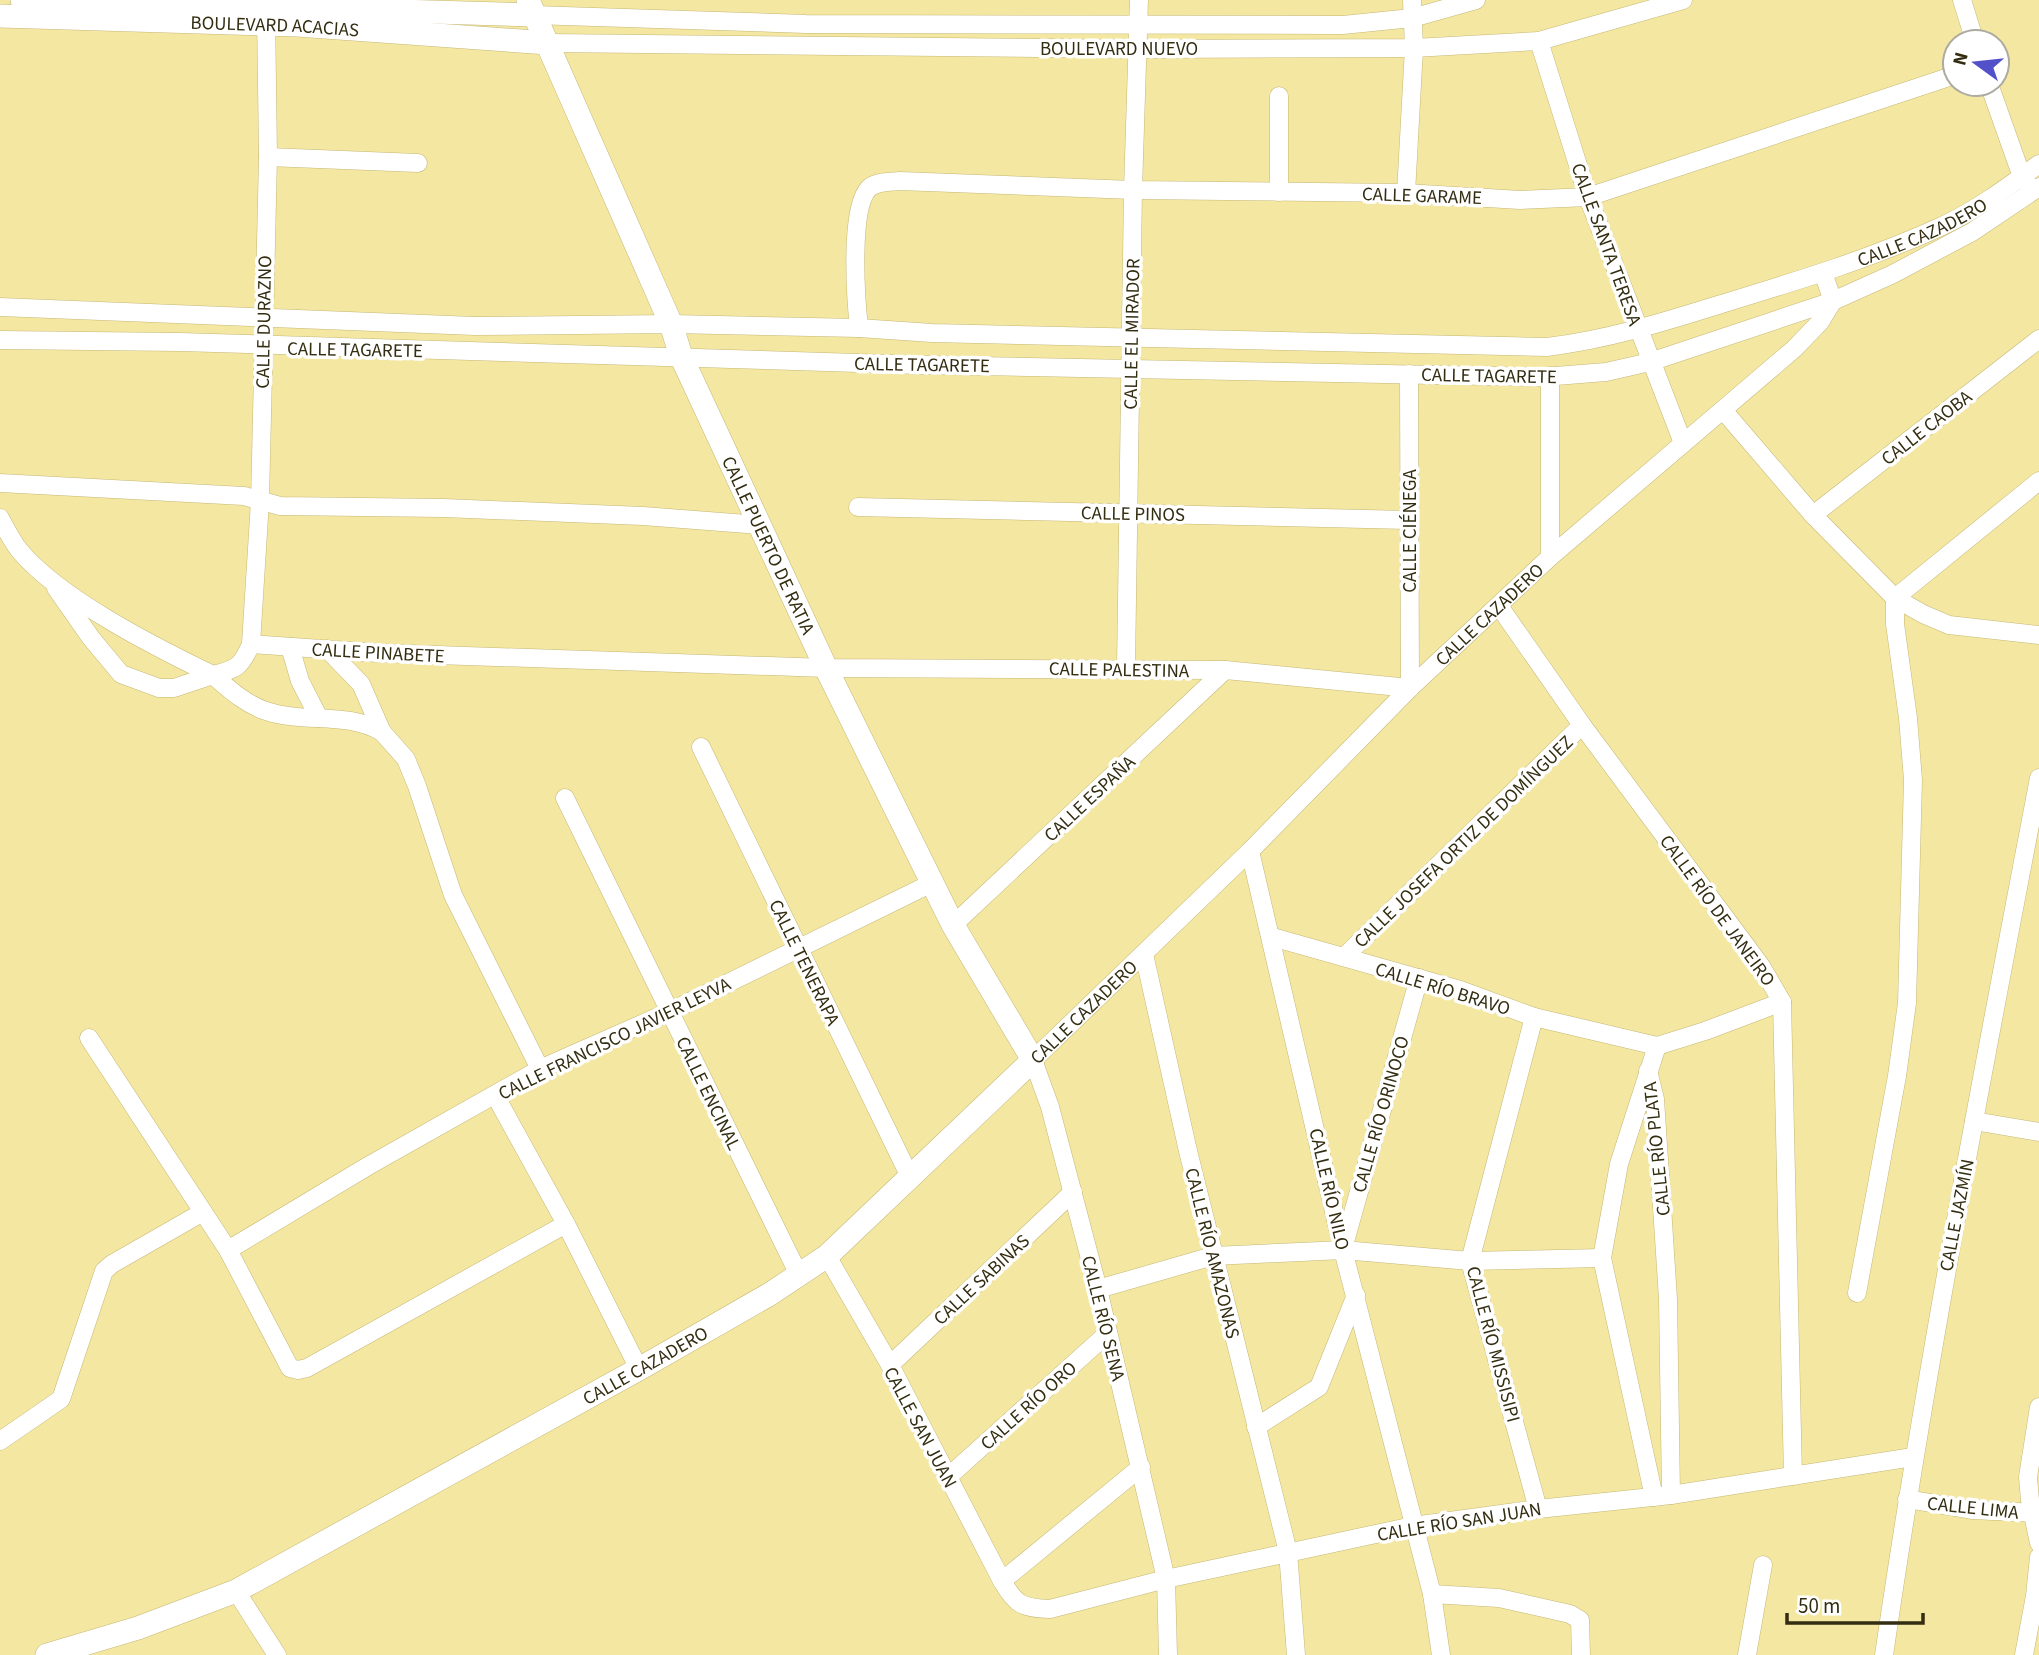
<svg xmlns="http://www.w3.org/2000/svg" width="2039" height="1655" font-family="'Source Sans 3',sans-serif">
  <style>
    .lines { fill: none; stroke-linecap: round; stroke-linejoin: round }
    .minor-casing { stroke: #c5b875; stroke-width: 19 }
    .tertiary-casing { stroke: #c5b875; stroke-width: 24 }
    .minor { stroke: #fff; stroke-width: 18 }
    .tertiary { stroke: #fff; stroke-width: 23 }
    .labels { text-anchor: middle; stroke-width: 7; stroke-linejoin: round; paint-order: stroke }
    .street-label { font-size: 19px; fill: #332d11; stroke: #fff }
  </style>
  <rect width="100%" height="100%" fill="#f4e7a2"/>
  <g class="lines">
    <g class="minor-casing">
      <g id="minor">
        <path d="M1962,0L1975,42"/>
        <path d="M533,15L806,24L1343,25L1412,18L1476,0"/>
        <path d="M1539,41L1588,197L1683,443"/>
        <path d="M548,43L1137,49L1414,48L1539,41L1683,0"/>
        <path d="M1989,84L2022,177L2029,186"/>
        <path d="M268,157L418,163"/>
        <path d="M1279,192V96"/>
        <path d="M1406,193L1414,48L1412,0"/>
        <path id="s1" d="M0,307L475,326L671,324L859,328L932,333L1547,347C1611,339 1667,321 1728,302C1800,280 1872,258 1940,227C1975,211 2008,187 2039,164"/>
        <path d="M859,328C856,301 849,208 869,188C877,181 891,182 900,181L1133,190L1406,193L1520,200L1588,197L1955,75"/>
        <path d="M0,340L180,342L922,365L1543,377L1606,372L1650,362L1833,301L1893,274L1972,232L2039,187"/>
        <path d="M1409,374L1410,688"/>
        <path d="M1550,376V557"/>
        <path d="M1723,410L1813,515L1895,598L1923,614L1949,625L2039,635"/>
        <path d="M0,483L244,496L280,506L444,508L643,516L760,525"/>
        <path d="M858,507L1408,520"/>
        <path d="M1813,515L2039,339"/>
        <path d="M0,518C6,529 12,541 19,550C60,599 155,647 213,675C237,669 241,667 251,644L260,501L268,157L266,11"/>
        <path d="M56,588L91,638L121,674L159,688H174L213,675C229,689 245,704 266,711C305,724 346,711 382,732"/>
        <path d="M1499,606L1582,725L1761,966L1782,1002L1793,1476"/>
        <path d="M251,644L378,653L826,668L1225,670L1410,688"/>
        <path d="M290,647L300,681L319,718"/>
        <path d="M327,649L361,684L382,732L406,759L417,786L453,895L540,1069"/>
        <path d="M1126,668L1133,190L1139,0"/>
        <path d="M701,747L910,1177"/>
        <path d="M565,798L799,1275"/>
        <path d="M1250,851L1343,1250L1432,1594L1441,1655"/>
        <path d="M953,925L1225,670"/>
        <path d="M1272,937L1460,990L1534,1017L1657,1046"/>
        <path d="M1144,954L1188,1151L1288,1552L1296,1655"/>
        <path d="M1344,957L1582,725"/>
        <path d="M1534,1017L1470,1261L1538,1509"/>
        <path d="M89,1038L228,1250L290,1368L298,1370L307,1368L566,1224"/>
        <path d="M1657,1046L1705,1031L1782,1002"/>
        <path d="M1648,1071L1655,1099L1668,1299L1671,1495"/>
        <path d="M495,1095L566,1224L639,1369"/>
        <path d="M1974,1121L2039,1132"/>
        <path d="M1344,1245L1419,978"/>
        <path d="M228,1250L368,1166L540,1069L669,1012L934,882"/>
        <path d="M827,1256L890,1365L1002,1581C1016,1605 1022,1608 1050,1609L1166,1579L1413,1526L1538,1509L1671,1495L1913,1457"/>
        <path d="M1098,1289L1213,1256L1343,1250L1470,1261L1602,1258"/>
        <path d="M1857,1293L1897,1076L1907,1003L1913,780L1908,718L1895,624V598L2039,481"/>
        <path d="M890,1365L1073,1192"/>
        <path d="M2039,1407L2028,1477L2030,1500L2039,1543"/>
        <path d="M1256,1427L1319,1387L1356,1295"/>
        <path d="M0,1441L61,1399L104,1271L112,1264L203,1212"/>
        <path d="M948,1477L1108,1333"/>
        <path d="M1654,1497L1602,1258L1619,1164L1657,1046"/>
        <path d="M1907,1499L1972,1510L2039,1513"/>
        <path d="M1002,1581L1141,1467"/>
        <path d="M236,1591L277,1655"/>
        <path d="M1432,1594L1499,1598L1570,1614L1580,1620L1581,1655"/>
        <path id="s2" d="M1168,1655L1166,1579L1098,1289L1050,1107L1033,1060L1250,851L1410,688L1550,557L1794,349L1820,322L1833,301L1823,273"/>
        <path d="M1747,1655L1763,1565"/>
        <path d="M1884,1655C1927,1361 1983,1070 2039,778"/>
        <path d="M2024,1655L2035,1596L2039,1557"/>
      </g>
    </g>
    <g class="tertiary-casing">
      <g id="tertiary">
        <path d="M22,0L533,15"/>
        <path id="s3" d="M0,16L297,25L548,43"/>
        <path id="s4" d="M47,1655L138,1628L236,1591L639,1369L770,1294L827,1256L1033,1060L953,925L826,668L681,356L671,324L528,0"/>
      </g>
    </g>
    <use href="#minor" class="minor"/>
    <use href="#tertiary" class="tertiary"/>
  </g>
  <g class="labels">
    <g class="street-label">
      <text dy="7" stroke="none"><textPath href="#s3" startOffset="275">BOULEVARD ACACIAS</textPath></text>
      <text x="1119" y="55">BOULEVARD NUEVO</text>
      <text transform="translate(1422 195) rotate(2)" y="7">CALLE GARAME</text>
      <text dy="7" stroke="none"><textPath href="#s1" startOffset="1941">CALLE CAZADERO</textPath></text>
      <text transform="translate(1607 244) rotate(70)" y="7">CALLE SANTA TERESA</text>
      <text transform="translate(263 322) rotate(-89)" y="7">CALLE DURAZNO</text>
      <text transform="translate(1131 334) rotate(-89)" y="7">CALLE EL MIRADOR</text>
      <text transform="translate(355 349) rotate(1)" y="7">CALLE TAGARETE</text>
      <text transform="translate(922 364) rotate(1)" y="7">CALLE TAGARETE</text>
      <text transform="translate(1489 375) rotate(1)" y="7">CALLE TAGARETE</text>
      <text transform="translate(1926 427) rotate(-38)" y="7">CALLE CAOBA</text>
      <text transform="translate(1133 513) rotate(1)" y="7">CALLE PINOS</text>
      <text transform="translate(1409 531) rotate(-90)" y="7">CALLE CIÉNEGA</text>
      <text transform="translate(769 545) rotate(65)" y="7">CALLE PUERTO DE RATIA</text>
      <text dy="7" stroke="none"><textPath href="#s2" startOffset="1250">CALLE CAZADERO</textPath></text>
      <text transform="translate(378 652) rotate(3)" y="7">CALLE PINABETE</text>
      <text transform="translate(1119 669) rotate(1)" y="7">CALLE PALESTINA</text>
      <text transform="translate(1089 798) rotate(-43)" y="7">CALLE ESPAÑA</text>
      <text transform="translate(1463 841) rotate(-44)" y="7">CALLE JOSEFA ORTIZ DE DOMÍNGUEZ</text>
      <text transform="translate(1718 910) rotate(54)" y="7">CALLE RÍO DE JANEIRO</text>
      <text transform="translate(805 962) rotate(64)" y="7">CALLE TENERAPA</text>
      <text transform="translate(1443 988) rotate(17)" y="7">CALLE RÍO BRAVO</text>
      <text dy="7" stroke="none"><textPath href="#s2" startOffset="682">CALLE CAZADERO</textPath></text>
      <text transform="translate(614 1038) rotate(-26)" y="7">CALLE FRANCISCO JAVIER LEYVA</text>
      <text transform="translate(709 1093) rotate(64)" y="7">CALLE ENCINAL</text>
      <text transform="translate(1380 1114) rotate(-74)" y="7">CALLE RÍO ORINOCO</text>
      <text transform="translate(1656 1149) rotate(-96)" y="7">CALLE RÍO PLATA</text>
      <text transform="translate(1330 1189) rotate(77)" y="7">CALLE RÍO NILO</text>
      <text transform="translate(1956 1215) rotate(-79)" y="7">CALLE JAZMÍN</text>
      <text transform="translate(1213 1253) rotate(76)" y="7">CALLE RÍO AMAZONAS</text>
      <text transform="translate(981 1279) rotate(-43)" y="7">CALLE SABINAS</text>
      <text transform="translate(1104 1318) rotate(76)" y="7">CALLE RÍO SENA</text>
      <text transform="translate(1494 1344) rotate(75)" y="7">CALLE RÍO MISSISIPI</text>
      <text dy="7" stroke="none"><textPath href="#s4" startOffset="667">CALLE CAZADERO</textPath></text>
      <text transform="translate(1028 1405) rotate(-42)" y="7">CALLE RÍO ORO</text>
      <text transform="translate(921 1427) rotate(62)" y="7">CALLE SAN JUAN</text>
      <text transform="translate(1973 1507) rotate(6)" y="7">CALLE LIMA</text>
      <text transform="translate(1459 1521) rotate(-9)" y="7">CALLE RÍO SAN JUAN</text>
    </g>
  </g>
  <g transform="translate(1976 63) rotate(285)"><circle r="33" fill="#ffffff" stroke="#adaba0" stroke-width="2"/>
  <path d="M0-5L12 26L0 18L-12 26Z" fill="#5351c9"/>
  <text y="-10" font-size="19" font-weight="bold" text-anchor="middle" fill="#332d11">N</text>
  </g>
  <path d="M1787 1613v10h136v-10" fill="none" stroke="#332d11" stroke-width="3.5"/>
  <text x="1798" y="1613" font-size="21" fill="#332d11" stroke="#ffffff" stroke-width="5" paint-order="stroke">50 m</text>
</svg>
